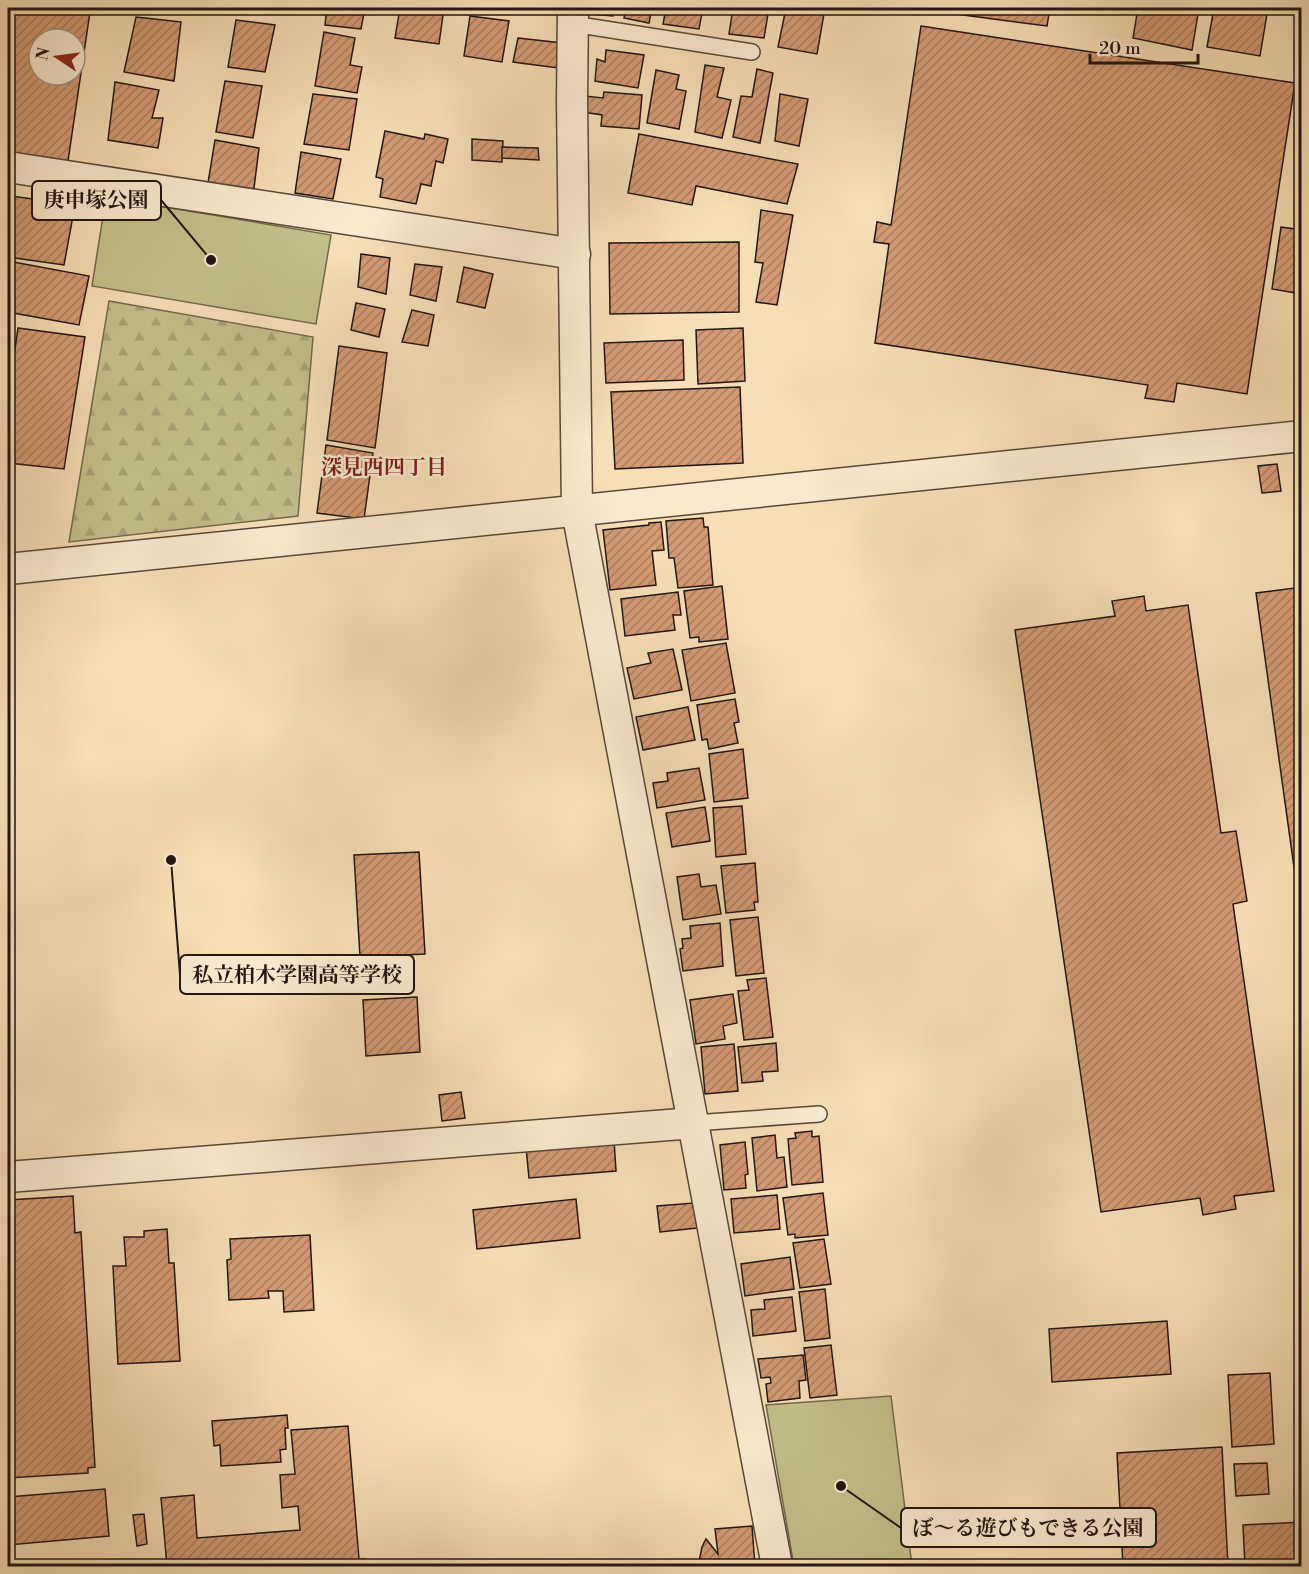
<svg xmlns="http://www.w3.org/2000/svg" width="1309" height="1574" font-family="'Libre Bodoni','Noto Serif JP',serif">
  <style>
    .green { fill: #c3bf89; stroke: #726a4d; stroke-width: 1.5 }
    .forest { fill: url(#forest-firs); stroke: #726a4d; stroke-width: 1.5 }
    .building { fill: url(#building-hatch); stroke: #221611; stroke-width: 1.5; fill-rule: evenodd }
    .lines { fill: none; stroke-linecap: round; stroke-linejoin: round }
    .lane-casing { stroke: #57483a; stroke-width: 18 }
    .street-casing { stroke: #57483a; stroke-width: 33 }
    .lane { stroke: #f9eacf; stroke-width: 15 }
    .street { stroke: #f9eacf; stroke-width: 30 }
    .labels { text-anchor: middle; stroke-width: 4.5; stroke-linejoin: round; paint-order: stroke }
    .neighbourhood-label { font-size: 21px; font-weight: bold; fill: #7a1f14; stroke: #f9eacf }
    .leader { fill: none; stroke: #221611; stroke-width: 2 }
    .callout-dot { fill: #221611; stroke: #f9eacf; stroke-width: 2 }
    .callout { fill: #f9eacf; stroke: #221611; stroke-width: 2 }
    .callout-label { font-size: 21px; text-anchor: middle; font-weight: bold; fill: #221611 }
  </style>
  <defs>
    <pattern id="forest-firs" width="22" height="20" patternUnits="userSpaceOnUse" patternTransform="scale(1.5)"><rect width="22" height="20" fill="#c3bf89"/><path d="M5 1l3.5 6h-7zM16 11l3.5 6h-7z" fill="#a7a375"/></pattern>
    <pattern id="building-hatch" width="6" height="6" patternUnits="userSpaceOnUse" patternTransform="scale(1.5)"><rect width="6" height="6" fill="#d49a73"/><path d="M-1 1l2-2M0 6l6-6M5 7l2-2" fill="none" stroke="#ac7d5d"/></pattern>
  </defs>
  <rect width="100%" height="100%" fill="#f6deb5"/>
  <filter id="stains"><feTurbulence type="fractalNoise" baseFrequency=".00333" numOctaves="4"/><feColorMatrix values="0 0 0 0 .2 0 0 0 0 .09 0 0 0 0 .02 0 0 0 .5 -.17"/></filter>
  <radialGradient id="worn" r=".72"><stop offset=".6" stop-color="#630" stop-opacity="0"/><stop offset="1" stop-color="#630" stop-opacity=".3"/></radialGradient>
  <g class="green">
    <path d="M106,197L331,235L316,324L92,286Z"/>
    <path d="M891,1396L912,1566H794L766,1405Z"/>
  </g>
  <path class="forest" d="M109,301L313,337L298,516L69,542Z"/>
  <g class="building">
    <path d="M14,8H99L98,12H90L68,161L8,152V54ZM39,39H75V75H39Z"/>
    <path d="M233,8H261L260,13L233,10Z"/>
    <path d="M327,8H365L361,29L325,25Z"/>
    <path d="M400,8H444L439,44L395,38Z"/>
    <path d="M582,8H614L613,16L581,13Z"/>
    <path d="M626,8H652L649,23L624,18Z"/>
    <path d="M666,8H703L699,29L663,24Z"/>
    <path d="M733,8H769L764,38L729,34Z"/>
    <path d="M786,8H825L817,54L778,47Z"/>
    <path d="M910,8H1050L1047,26Z"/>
    <path d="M1138,8H1199L1192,50L1133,38Z"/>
    <path d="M1214,8H1268L1260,56L1207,47Z"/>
    <path d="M470,16L509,21L502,62L464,56Z"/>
    <path d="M136,17L181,22L174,81L124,72Z"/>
    <path d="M236,20L275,25L265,72L228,67Z"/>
    <path d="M921,26L1295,83L1247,394L1177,383L1174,402L1145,398L1148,385L875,343L889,244L874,242L877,222L891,225Z"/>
    <path d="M324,32L355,38L350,65L362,67L357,93L315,86Z"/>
    <path d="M518,38L562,43L558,68L513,62Z"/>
    <path d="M606,50L644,55L638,88L595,81L597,59L605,62Z"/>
    <path d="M705,65L724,68L717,97L731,100L722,138L695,132Z"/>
    <path d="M757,69L773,73L760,143L733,137L741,96L752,97Z"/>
    <path d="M656,70L679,75L676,89L686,91L679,129L647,123Z"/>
    <path d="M225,81L262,86L253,138L216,132Z"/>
    <path d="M115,82L159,90L152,118H163L158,148L108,140Z"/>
    <path d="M604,92L642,95L639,129L601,126L602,115L583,112L585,96L603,98Z"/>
    <path d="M313,94L357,99L349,150L304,144Z"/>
    <path d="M780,94L808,99L799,146L775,141Z"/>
    <path d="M385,131L424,139L425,134L448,139L443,163L436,161L431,186L421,184L416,204L380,197L383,179L376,177Z"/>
    <path d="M639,134L798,164L787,204L696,186L692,205L628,193Z"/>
    <path d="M472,139L503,141L502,162L472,160Z"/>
    <path d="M215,140L259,148L253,196L207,189Z"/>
    <path d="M502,147L538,148L539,160L502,158Z"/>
    <path d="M301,152L341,159L333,199L295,193Z"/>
    <path d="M11,196L75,205L64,265L8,257V215Z"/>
    <path d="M761,210L793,215L777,305L756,302L763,263L755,262Z"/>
    <path d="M1281,227L1302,230V294L1272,289Z"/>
    <path d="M739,242V312L610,314L609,243Z"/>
    <path d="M361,254L390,258L386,294L358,287Z"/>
    <path d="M8,261L89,276L79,325L8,312Z"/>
    <path d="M415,264L442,267L436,301L410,295Z"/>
    <path d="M464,267L493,274L485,308L457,302Z"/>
    <path d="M356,303L385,309L379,337L351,330Z"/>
    <path d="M412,310L434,315L428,346L402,342Z"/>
    <path d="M18,328L85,337L64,469L8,463V398Z"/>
    <path d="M743,328L745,381L698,384L696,330Z"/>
    <path d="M683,340L684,380L606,383L604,343Z"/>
    <path d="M339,346L387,353L375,448L327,440Z"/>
    <path d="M740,387L743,463L615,469L611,392Z"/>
    <path d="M326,445L373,453L364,519L317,513Z"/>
    <path d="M1277,464L1281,491L1262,493L1258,466Z"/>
    <path d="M8,481L14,482L8,517Z"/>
    <path d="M703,518L704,527H708L713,585L678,588L674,558H669L666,521Z"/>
    <path d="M661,522L664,550L652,551L656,585L610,590L603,530L649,525V523Z"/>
    <path d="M722,586L728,639L699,642V637L690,638L684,591Z"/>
    <path d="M1302,587V925L1256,593Z"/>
    <path d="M678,592L681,615H673L675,630L625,636L621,599Z"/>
    <path d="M1144,596L1146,611L1188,605L1221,833L1236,831L1247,901L1233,904L1274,1191L1234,1196L1236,1209L1203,1215L1200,1198L1101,1212L1015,630L1115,616L1112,601Z"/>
    <path d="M726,643L735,693L691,701L682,650Z"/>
    <path d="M673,649L682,690L634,699L627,668L651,663L648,653Z"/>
    <path d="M735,699L739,722L734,723L738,743L709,749L707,739L702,740L697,705Z"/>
    <path d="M688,707L695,740L643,750L636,717Z"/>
    <path d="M743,749L748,798L714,802L709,754Z"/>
    <path d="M699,768L705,800L657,808L653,783L668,781L667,773Z"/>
    <path d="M742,806L746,854L716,857L713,808Z"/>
    <path d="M705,807L710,841L672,847L666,813Z"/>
    <path d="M419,852L425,954L360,957L354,855Z"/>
    <path d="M755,863L758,902H754L755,910L726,913L721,866Z"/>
    <path d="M699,874L701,887L716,885L721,914L683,920L677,877Z"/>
    <path d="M758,917L764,973L736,976L730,920Z"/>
    <path d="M720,923L723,966L683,971L680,949L683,948L682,939L691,938L690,926Z"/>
    <path d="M766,978L773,1037L744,1040L738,991L749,990L747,980Z"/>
    <path d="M733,994L737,1023L723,1026L725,1039L696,1044L690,1000Z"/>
    <path d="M417,997L420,1052L366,1056L363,1000Z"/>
    <path d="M776,1043L778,1071L762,1072L763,1081L742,1083L738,1047Z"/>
    <path d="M734,1044L738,1091L705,1094L701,1047Z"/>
    <path d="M461,1092L465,1118L442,1121L439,1095Z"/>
    <path d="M812,1131V1137L819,1136L823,1182L792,1185L788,1139L796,1138L795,1133Z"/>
    <path d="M775,1135L777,1158L784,1157L787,1187L757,1191L752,1138Z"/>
    <path d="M614,1140L616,1171L529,1178L526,1148Z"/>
    <path d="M745,1142L748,1174L745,1175L746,1188L724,1190L720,1145Z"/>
    <path d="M823,1193L828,1235L795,1238V1234L788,1235L783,1198Z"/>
    <path d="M777,1195L780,1229L734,1233L731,1199Z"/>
    <path d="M73,1196L75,1233L81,1232L95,1467L88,1468V1473L8,1478V1200Z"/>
    <path d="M576,1199L580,1238L477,1249L473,1210Z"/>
    <path d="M694,1203L697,1228L660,1232L657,1206Z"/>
    <path d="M167,1229L169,1263H174L180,1361L118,1364L113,1266H126L124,1237H144V1231Z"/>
    <path d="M310,1235L314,1310L284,1312L283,1291H268L269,1298L229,1300L227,1260L231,1259L230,1239Z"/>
    <path d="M824,1239L831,1284L800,1288L793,1243Z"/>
    <path d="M790,1257L794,1289L745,1296L741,1264Z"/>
    <path d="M825,1289L830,1338L805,1341L799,1292Z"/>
    <path d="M792,1297L796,1331L753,1336L751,1310L765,1309L764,1300Z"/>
    <path d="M1167,1321L1171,1374L1052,1382L1049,1329Z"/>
    <path d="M831,1345L837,1395L810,1398L804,1348Z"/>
    <path d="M803,1355L806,1380L799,1381L800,1398L768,1402L766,1384L771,1383L770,1377L761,1378L758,1359Z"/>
    <path d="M1295,1372H1302V1432H1299Z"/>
    <path d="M1270,1373L1274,1444L1232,1447L1228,1375Z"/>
    <path d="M287,1415L288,1428H285L286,1449L280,1450L281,1462L221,1466L220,1445L214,1446L212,1421Z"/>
    <path d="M348,1426L359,1559H365V1566H167L161,1498L194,1495L197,1538L300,1530L298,1506L282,1508L280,1475L295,1474L291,1430Z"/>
    <path d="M1222,1447L1228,1566H1123L1117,1453Z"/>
    <path d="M1267,1463L1269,1494L1236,1496L1234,1464Z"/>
    <path d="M105,1489L109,1536L8,1545V1497Z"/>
    <path d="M144,1514L147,1544L137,1546L133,1515Z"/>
    <path d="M1302,1522V1566H1245L1243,1525Z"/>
    <path d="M752,1526L755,1566H698L702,1547L706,1539L718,1554L715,1529Z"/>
  </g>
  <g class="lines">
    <g class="lane-casing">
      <g id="lane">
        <path d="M573,24L752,52"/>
        <path d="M694,1123L819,1114"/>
      </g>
    </g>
    <g class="street-casing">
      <g id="street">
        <path d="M573,8L572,100L577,511L777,1566"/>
        <path d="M8,167L575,254"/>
        <path d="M8,569L1302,436"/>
        <path d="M8,1177L694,1123"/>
      </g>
    </g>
    <use href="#lane" class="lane"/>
    <use href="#street" class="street"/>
  </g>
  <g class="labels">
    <g class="neighbourhood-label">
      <text x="384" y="474">深見西四丁目</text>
    </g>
  </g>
  <path class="leader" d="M211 260L161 200M171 860L180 975M841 1486L901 1528"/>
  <g class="callout-dot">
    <circle cx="211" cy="260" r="6"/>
    <circle cx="171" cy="860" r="6"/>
    <circle cx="841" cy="1486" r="6"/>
  </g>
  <g class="callout">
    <rect x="32" y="181" width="129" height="39" rx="6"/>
    <rect x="180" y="955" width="234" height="39" rx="6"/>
    <rect x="901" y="1508" width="255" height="39" rx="6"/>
  </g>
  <g class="callout-label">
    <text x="96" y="207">庚申塚公園</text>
    <text x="297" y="982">私立柏木学園高等学校</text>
    <text x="1028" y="1535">ぼ～る遊びもできる公園</text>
  </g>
  <rect width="1309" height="1574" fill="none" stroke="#f6deb5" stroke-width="30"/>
  <rect x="9" y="9" width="1291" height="1556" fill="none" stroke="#221611" stroke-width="3"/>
  <rect x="15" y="15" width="1279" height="1544" fill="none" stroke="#221611" stroke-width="1.5"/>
  <g transform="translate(57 57) rotate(283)"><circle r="28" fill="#f9eacf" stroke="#a39583" stroke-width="1.5"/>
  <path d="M0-4.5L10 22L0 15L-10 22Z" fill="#8f2418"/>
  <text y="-9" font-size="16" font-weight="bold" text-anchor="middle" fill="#221611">N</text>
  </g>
  <path d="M1090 54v9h108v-9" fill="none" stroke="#221611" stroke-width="3"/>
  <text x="1099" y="54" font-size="18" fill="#221611" stroke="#f9eacf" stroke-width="4.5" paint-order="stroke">20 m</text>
  <rect width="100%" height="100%" filter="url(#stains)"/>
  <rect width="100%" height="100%" fill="url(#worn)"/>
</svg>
